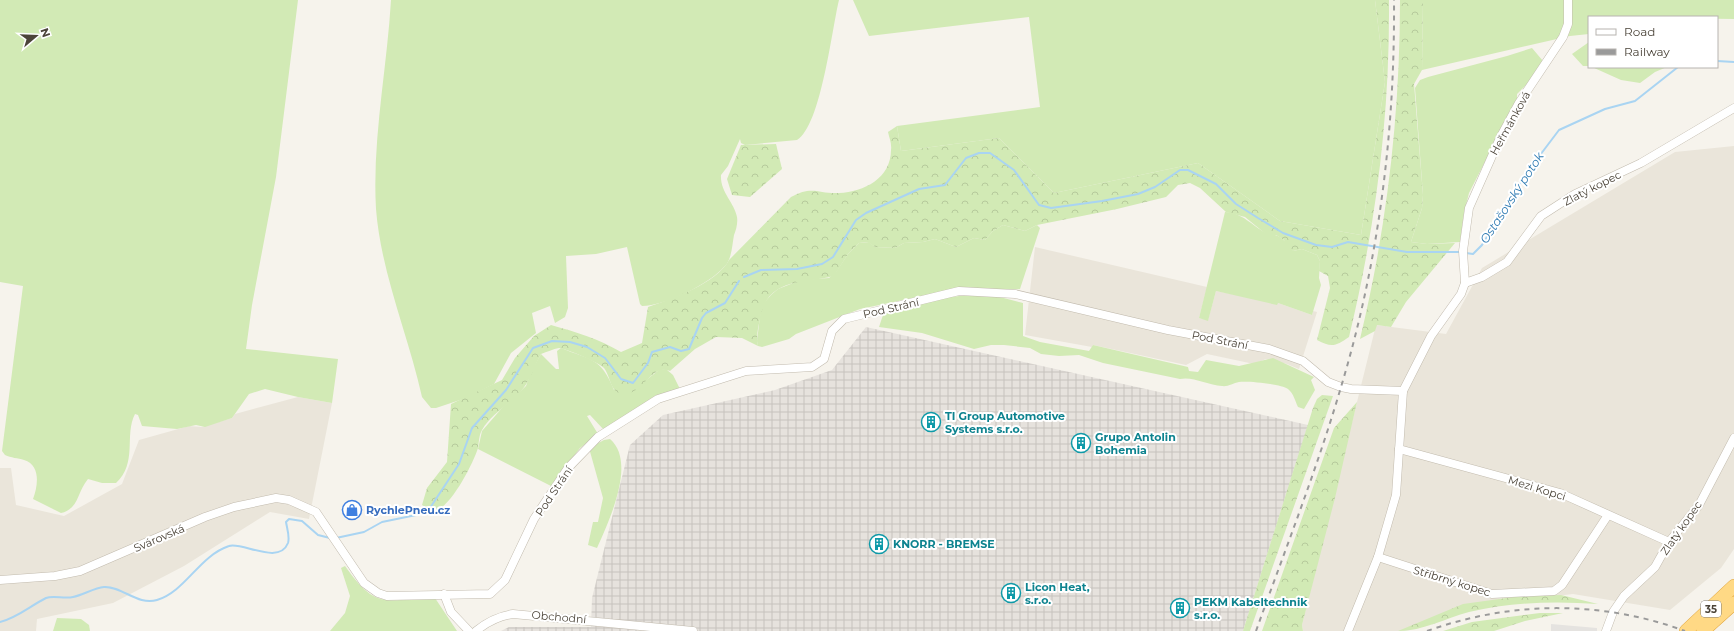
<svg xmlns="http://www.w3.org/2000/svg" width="1734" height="631" font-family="Montserrat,sans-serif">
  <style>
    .residential { fill: #eae5da }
    .industrial { fill: url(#industrial-grid) }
    .grass { fill: #d2eab5 }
    .forest { fill: url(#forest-crowns) }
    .parking { fill: #e5e3e0 }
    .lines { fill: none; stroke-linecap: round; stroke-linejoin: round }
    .stream { stroke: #a9d4f2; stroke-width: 2 }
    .minor-casing { stroke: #c2bbae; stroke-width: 9 }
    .trunk-casing { stroke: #e0a43c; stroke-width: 14 }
    .minor { stroke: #fff; stroke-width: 8 }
    .trunk { stroke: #ffd985; stroke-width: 13 }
    .rail { stroke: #9a9a9a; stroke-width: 2; stroke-dasharray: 5 5; stroke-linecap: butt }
    .labels { text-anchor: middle; stroke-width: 4; stroke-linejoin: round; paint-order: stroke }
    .shield { fill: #fff; stroke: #817c74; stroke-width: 1 }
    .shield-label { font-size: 10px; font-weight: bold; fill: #4b4439 }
    .street-label { font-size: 11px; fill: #4b4439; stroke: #fff }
    .culture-label { font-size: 11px; font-weight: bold; fill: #0d838f; stroke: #fff; text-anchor: start }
    .shop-label { font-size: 11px; font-weight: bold; fill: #366cbe; stroke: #fff; text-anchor: start }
    .water-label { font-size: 12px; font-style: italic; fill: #2e7ab2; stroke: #fff }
  </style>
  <defs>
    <pattern id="industrial-grid" width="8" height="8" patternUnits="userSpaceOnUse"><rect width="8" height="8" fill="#e6e2dd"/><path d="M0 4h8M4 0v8" fill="none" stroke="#c7c3be"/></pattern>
    <pattern id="forest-crowns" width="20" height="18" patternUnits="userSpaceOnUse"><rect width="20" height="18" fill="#d2eab5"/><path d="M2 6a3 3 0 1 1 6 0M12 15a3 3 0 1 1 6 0" fill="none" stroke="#b6ca9c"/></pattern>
  </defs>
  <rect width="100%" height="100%" fill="#f6f3ec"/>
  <g class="residential">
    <path d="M1734,146V549L1721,568L1670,610L1573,594L1481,605L1404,631H1303L1302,625L1376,325L1446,334L1482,268L1675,152Z"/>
    <path d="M1035,247L1207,287L1199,318L1208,320L1216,291L1278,303L1312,315L1313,311L1317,312L1299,369L1287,364L1266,359L1254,364L1207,354L1186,365L1093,345L1092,347L1025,335Z"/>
    <path d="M298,397L332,403L309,519L270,512L184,566L113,603L37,619L36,631H0V468H11L16,505L64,516L122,484L139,440L189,426L202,427L232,418L235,414Z"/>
  </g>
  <path class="industrial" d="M866,327L1308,425L1243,631H501L509,627H591L592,598L630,445L663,415L775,390L832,370Z"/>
  <g class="grass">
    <path d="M0,0H298L276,177L252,305L246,349L338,359L332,403L298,397L265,389L249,394L232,418L205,427L196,425L177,429L142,426L138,415L135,414C124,435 138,463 116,483H102L88,479C77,492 79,509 61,513L33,499C38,486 41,465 24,460C18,458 11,458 5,455L2,451L23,286L0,282Z"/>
    <path d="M391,0H839C832,28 821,126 797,140L745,145L741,143L740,139L728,166L721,175C720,192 734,202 737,217C738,223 736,230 734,235C732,245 732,260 724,267C709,284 665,306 642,306L640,304L627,247L596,254L566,256L568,308L565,317L555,323L550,306L532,313L536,333L511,353L494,384L466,398L436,408H431L422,397C408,334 381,273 376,209C372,140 387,69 391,0Z"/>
    <path d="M853,0H1375L1385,82L1361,235L1280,221L1198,163L1054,193L999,138L901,151L897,126L1040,107L1029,17L869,36Z"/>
    <path d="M1423,0H1734V19L1589,17V34L1570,36L1422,70Z"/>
    <path d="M1589,42V66H1583L1572,54Z"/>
    <path d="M1532,48L1543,61L1528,83L1517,94V99L1469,193L1464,213L1460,242L1427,244L1411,242L1422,208L1423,195L1415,88L1420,80L1428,77L1507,56Z"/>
    <path d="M1592,67H1667L1655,72L1640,83L1621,80Z"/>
    <path d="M1225,212C1243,213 1251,225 1266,233C1269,235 1271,234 1275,235C1283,237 1288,245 1293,251L1302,249L1317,255L1320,261L1319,278L1321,285L1312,315L1278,303L1277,305L1216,291L1208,321L1199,318Z"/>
    <path d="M1003,225L1025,231L1037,225L1040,228L1020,289L937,293L860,309L796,334L789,339L762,347L758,346L757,341L760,316L763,304L771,295L778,289L801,280L829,278L836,272L848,254L859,243L869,242L875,247L895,248L904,243L923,242L935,239L956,247L974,238L985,240L993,231Z"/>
    <path d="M968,295L1000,297L1023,303V336L1040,342L1089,351L1093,345L1188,367L1189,371L1198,372L1206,360L1239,366L1273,358L1314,377L1311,380L1315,390L1304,409L1298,407C1295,401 1294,394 1288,389C1281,384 1249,381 1239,382C1233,383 1228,387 1222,386C1208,385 1192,376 1180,379L1103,363L1079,355L1059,356L1041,354L1030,348L1004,345H991L974,349L922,333L879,327L884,312L933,299Z"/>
    <path d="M561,348C590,360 601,357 614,390L645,381L659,370L666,369L673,375L680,389L604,430L590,415L587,416L598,434L580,448L551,486L478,449L482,431L502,408L526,386L531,372L541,354L556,369H559L557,351Z"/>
    <path d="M610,439C637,462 609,521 597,548L588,545L593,522H598L603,498L589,448L604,440Z"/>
    <path d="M345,566C378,613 386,598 435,598L457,631H330L345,613L350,596L341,568Z"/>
    <path d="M57,618L81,619L89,625L90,631H53Z"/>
  </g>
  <g class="forest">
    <path d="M1375,0H1389C1390,115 1376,225 1349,337C1336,346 1332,348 1317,340L1330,288L1328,276L1319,271L1320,261L1317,255L1302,249L1293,251L1287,249L1284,240L1276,235H1267L1245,217L1226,212L1200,188L1190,183L1178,185L1166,197L1117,209L1037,225L1025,231L1003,225L993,231L985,240L974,238L956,247L935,239L923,242L904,243L895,248L875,247L868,242L859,243L848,254L834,276C803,284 767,277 760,319C758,328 756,337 758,346L742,338L716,337L695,349L670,371C651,363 642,396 623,394C610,393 611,377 604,368C600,363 565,348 559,348C553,349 547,352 541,354C535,365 529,383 521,391C509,405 491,414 482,430C479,435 479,442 478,448C473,464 451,507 434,512L422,505L427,488L447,462L451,404L502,380L515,358L534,336L551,325C576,332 599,339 621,352L642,343L648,307C673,298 716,284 729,260L791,197C812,185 818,194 839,193C864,192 891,178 891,150C892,144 889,137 888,132L897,126L901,151L999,138L1054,193L1198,163L1280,221L1361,235L1385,82Z"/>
    <path d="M1400,0H1423L1422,70L1414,84L1423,195L1422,208L1411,242L1427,244L1455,243L1406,302L1391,327L1377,325L1375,331L1360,339C1387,227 1400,115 1400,0Z"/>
    <path d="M776,144L782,169L750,197L732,195L727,179L741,145Z"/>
    <path d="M1322,395L1333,396L1250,631H1243L1313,408L1317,399Z"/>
    <path d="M1357,402L1335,498L1302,625L1303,631H1262L1334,428Z"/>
    <path d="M1561,595L1598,604C1555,601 1512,602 1469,612C1446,618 1423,631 1398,631L1463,604L1521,596Z"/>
    <path d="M1540,613H1563L1525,621L1494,631H1443L1472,622Z"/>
  </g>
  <path class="parking" d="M1551,624L1597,628V631H1551Z"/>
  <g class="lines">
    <g class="stream">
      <path d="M1717,61L1734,62"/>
      <path d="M1466,253L1473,254L1482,245L1528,171L1559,130L1605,109L1635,101L1678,67"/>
      <path d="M744,277L761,270L797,269L822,264L833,257L856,220L866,213L919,189L945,185L966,158L979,153H990L1014,170L1039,205L1051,208L1102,201L1138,194L1155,187L1180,170H1188L1216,184L1236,204L1258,218L1283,233L1316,245L1332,247L1348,242L1407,252H1460"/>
      <path d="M336,538L364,532L382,522L421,514L430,508L459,464L472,428L506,390L533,348L552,341L570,342L587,347L605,358L621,379L633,383L648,363L652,352L670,347L681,351L689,349L702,318L706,313L725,303L739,281"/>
      <path d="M0,622C17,618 30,606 46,598C53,595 64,599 73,597C83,595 94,588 104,587C122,586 138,606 157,600C186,591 199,556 229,546C241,541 279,566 288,543C290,537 287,528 286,522L289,519L302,521L318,535L330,538"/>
    </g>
    <g class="minor-casing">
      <g id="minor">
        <path d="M1465,283L1482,277L1507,262L1541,216L1575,194L1641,163L1734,108"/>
        <path d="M1399,449L1560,493L1669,542"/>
        <path d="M1378,557L1492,594L1554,591L1562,585L1608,515"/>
        <path d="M0,580L55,576L80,571L205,517L234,507L276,498L289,500L316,512L364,583L378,593L387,596L490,594L505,580L534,519L568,468L598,437L658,399L746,371L812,367L824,359L832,331L844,319L959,291L1015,294L1168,330L1269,349L1303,361L1328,382L1341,387L1351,389L1403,391"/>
        <path d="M444,594L451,612L469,631"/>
        <path d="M476,631C487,622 499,616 513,614L693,631"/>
        <path d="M1348,631L1378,557L1396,495L1403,391L1431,336L1461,294L1465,283L1463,251L1469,208L1500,138L1519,103L1563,37L1568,24V0"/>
        <path d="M1606,631L1613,612L1624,596L1655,567L1669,542L1699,505L1734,438"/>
      </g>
    </g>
    <g class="trunk-casing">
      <g id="trunk">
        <path d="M1686,631L1734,586"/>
        <path d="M1703,631L1734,603"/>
      </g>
    </g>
    <use href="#minor" class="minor"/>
    <use href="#trunk" class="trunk"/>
    <g class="rail">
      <path d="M1256,631C1285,550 1317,469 1341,387C1379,261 1395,131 1394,0"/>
      <path d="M1427,631C1511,601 1601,600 1685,631"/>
    </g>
  </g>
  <defs>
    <g id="building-ring" transform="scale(1)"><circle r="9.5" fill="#fff" stroke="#0f9aa8" stroke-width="1.5"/><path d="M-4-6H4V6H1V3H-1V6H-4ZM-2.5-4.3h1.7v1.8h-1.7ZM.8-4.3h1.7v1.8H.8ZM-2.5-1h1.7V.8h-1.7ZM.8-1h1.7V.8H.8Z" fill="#0f9aa8"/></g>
    <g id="shop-ring" transform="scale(1)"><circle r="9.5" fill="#fff" stroke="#3f7fe0" stroke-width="1.5"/><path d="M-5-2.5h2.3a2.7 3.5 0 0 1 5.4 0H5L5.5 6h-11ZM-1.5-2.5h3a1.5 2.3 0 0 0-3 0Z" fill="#3f7fe0"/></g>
  </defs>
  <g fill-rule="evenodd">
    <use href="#building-ring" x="931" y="422"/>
    <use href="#building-ring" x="1081" y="443"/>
    <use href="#shop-ring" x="352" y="510"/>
    <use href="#building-ring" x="879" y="544"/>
    <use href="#building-ring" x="1011" y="593"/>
    <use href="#building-ring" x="1180" y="608"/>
  </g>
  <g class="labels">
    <rect class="shield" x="1701" y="601" width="20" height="16" rx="3"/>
    <g class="shield-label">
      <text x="1711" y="613">35</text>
    </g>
    <g class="street-label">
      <text transform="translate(1510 123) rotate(-61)" y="4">Heřmánková</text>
      <text transform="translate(1592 188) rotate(-27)" y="4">Zlatý kopec</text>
      <text transform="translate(891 308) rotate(-13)" y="4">Pod Strání</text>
      <text transform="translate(1220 340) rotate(11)" y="4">Pod Strání</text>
      <text transform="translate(1537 488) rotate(17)" y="4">Mezi Kopci</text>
      <text transform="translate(554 491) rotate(-56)" y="4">Pod Strání</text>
      <text transform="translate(1681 528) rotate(-55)" y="4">Zlatý kopec</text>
      <text transform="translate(159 538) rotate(-23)" y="4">Svárovská</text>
      <text transform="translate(1452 581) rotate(17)" y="4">Stříbrný kopec</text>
      <text transform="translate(559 617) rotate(5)" y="4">Obchodní</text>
    </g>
    <g class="culture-label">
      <text x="945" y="420">TI Group Automotive<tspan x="945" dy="13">Systems s.r.o.</tspan></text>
      <text x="1095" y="441">Grupo Antolin<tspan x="1095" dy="13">Bohemia</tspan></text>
      <text x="893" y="548">KNORR - BREMSE</text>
      <text x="1025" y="591">Licon Heat,<tspan x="1025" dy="13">s.r.o.</tspan></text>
      <text x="1194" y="606">PEKM Kabeltechnik<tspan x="1194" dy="13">s.r.o.</tspan></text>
    </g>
    <g class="shop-label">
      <text x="366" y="514">RychlePneu.cz</text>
    </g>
    <g class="water-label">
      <text transform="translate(1512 198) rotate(-57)" y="4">Ostašovský potok</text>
    </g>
  </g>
  <rect x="1588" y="16" width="130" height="52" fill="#ffffff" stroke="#b7b4b0"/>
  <rect x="1596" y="29" width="20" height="6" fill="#ffffff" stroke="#b7b4b0"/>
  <text x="1624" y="36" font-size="12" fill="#4b4439">Road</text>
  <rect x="1596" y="49" width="20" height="6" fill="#9a9a9a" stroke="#b7b4b0"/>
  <text x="1624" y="56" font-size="12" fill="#4b4439">Railway</text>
  <g transform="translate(36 36) rotate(71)" stroke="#ffffff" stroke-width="3" paint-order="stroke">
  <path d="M0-3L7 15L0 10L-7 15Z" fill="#4b4439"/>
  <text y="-6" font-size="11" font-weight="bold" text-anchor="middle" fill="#4b4439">N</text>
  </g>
</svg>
